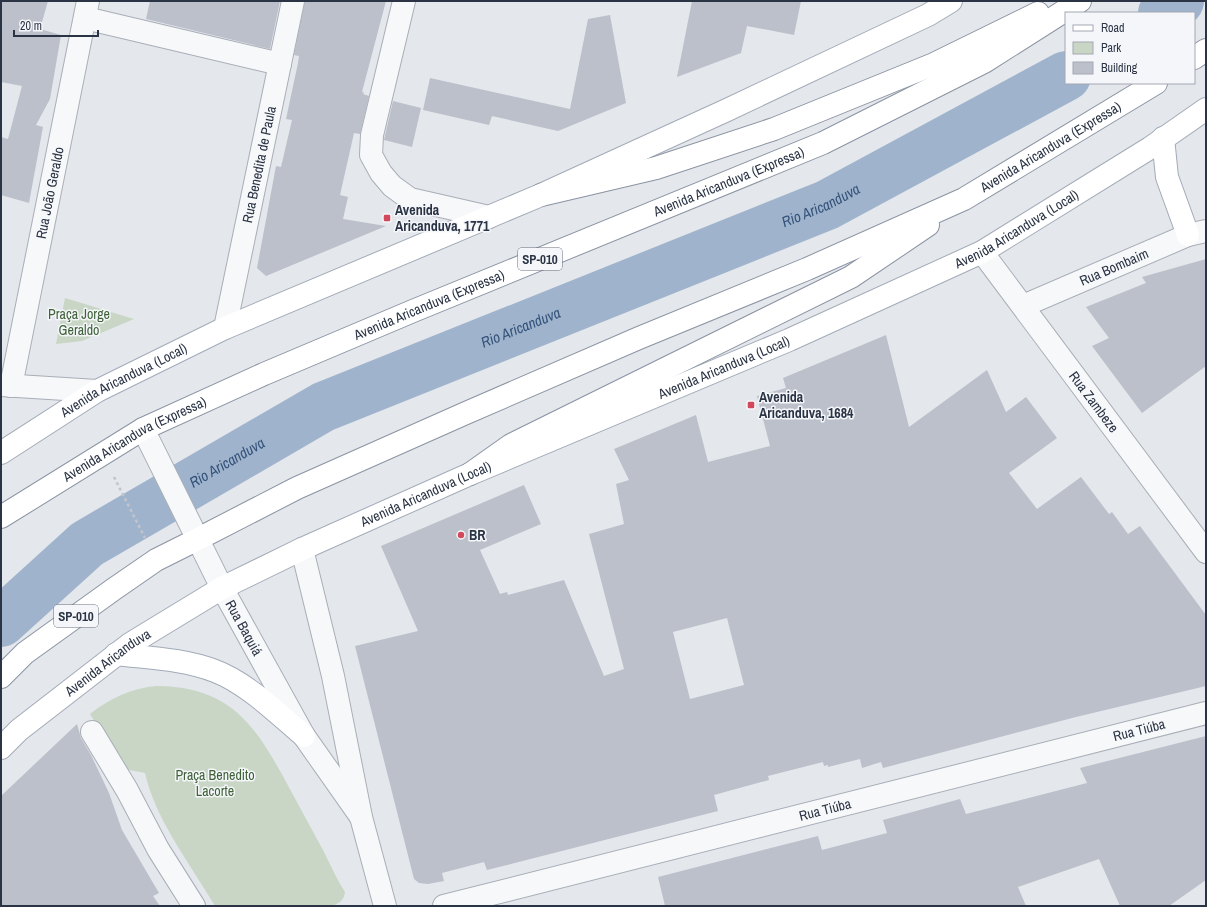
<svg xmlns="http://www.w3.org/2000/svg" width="1207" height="907" font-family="'Archivo Narrow',sans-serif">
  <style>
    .green { fill: #c9d6c5 }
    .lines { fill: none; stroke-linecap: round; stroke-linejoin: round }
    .river { stroke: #9fb4cc; stroke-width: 50 }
    .building { fill: #bbc0ca; fill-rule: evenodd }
    .minor-casing { stroke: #a9aeb7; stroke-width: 24 }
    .major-casing { stroke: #a3abb8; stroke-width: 24 }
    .highway-casing { stroke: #8b94a3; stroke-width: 24 }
    .path { stroke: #c2c5cb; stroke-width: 2.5; stroke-dasharray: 3 3; stroke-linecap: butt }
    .minor { stroke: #f7f8fa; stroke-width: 22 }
    .major { stroke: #fff; stroke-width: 22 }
    .highway { stroke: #fff; stroke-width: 22 }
    .poi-dot { fill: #d1495b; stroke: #f4f6f9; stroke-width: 1.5 }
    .labels { text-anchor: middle; stroke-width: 3; stroke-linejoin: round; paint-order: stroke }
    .shield { fill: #f4f6f9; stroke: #676e7b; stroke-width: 1 }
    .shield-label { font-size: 13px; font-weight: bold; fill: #2b3445 }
    .street-label { font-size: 14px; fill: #2b3445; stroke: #f4f6f9 }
    .poi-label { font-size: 14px; font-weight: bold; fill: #2b3445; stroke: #f4f6f9; text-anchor: start }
    .park-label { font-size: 14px; fill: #3f6138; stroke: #f4f6f9 }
    .water-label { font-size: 15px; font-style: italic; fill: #34527a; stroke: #f4f6f9 }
  </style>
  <rect width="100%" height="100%" fill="#e4e7ec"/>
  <g class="green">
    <path d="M65,298L134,319L82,341L56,344Z"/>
    <path d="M157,686C229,687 254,723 285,780C298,804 311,828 324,852C331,866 337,880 345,892C344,901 339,903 332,906H215C191,865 155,819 145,773L124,769L90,714C110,698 132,688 157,686Z"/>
  </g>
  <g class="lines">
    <g class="river">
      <path d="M1163,13L1179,1"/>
      <path id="s1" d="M1,622L87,544L323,407L827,205L1066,76"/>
    </g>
  </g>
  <g class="building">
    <path d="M1,1H48L40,29L61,35L50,99L36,125L43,127L29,203L1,195V137L8,139L22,86L1,82Z"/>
    <path d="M150,1H280L270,49L146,19Z"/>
    <path d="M305,1H386L362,92H364L363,94L369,96L360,134L354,133L340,195L348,197L343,219L386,226L266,276L257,268L276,166L281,167L292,120L286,119L298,63L299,56L294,55Z"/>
    <path d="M692,1H801L794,35L747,26L741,53L677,77Z"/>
    <path d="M610,15L626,103L558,131L492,116L489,125L423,110L430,78L570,109L588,19Z"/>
    <path d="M393,101L421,108L412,147L384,140Z"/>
    <path d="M1206,259V366L1142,413L1092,346L1109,338L1086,307L1146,283L1142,277Z"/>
    <path d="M886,335L909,427L987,370L1006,412L1026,397L1057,438L1009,473L1037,509L1081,477L1109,514L1112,512L1128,534L1140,526L1206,615V686L1076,717L883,768L881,762L862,768L860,759L828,767V765L824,766L823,762L768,776L769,780L714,795L718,811L487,870L484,862L442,873L444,881L428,884L419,883L414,879L355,646L418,631L381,546L524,485L541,524L480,550L500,594L507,592L508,595L564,580L604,676L624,669L589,534L624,524L616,484L629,480L614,449L696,415L708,462L770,446L757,396L786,388L783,378ZM727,618L744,685L690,699L673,632Z"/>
    <path d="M77,724L81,738L91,755L109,793L122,830L159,893L153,896L160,906H1V796Z"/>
    <path d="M1206,736V880L1169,906H1120L1099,859L1018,887L1026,906H665L658,877L818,836L822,850L887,833L883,820L960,799L966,814L1087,783L1080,768Z"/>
  </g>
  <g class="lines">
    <g class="minor-casing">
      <g id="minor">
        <path d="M404,1L372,135L371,155L381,173L392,186L410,199L489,217"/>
        <path d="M85,18L280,64"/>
        <path id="s2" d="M982,252L1206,552"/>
        <path id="s3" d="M1023,306L1188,235L1206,231"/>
        <path id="s4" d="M225,328L293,1"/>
        <path d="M1,385L97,391"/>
        <path id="s5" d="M11,386L88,1"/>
        <path id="s6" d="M143,429L222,588L304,736L361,817"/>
        <path d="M302,549L333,676L361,817L385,906"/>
        <path d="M92,732L127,790L158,849L194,906"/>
        <path id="s7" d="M444,906L1206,713"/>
      </g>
    </g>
    <g class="major-casing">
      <g id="major">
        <path d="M1163,138L1167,177L1188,235"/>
        <path id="s8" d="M1,453L97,391L225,328L541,195L727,110L928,15L951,1"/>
        <path d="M116,654C149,658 184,659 215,671C247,683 278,714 304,736"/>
        <path id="s9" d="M1,748L19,730L130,644L222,588L302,549L470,474L789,340L982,252L1150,148L1206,109"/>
      </g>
    </g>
    <g class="highway-casing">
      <g id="highway">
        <path d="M1194,58L1206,50"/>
        <path d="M541,195L656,168L774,129L934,64L1038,13"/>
        <path d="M470,474L511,445L851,277L928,225"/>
        <path id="s10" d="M1,517L143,429L264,374L413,311L823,143L984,62L1080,1"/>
        <path id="s11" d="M1,677L25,653L114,589L156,560L198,539L297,488L466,413L639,338L807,269L964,199L1156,83"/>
      </g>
    </g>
    <path class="path" d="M114,477L145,538"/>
    <use href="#minor" class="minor"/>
    <use href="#major" class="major"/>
    <use href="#highway" class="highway"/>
  </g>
  <g class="poi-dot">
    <rect x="383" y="214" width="8" height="8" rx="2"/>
    <rect x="747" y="401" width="8" height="8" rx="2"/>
    <circle cx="461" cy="535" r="4"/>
  </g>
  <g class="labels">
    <g class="shield">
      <rect x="518" y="248" width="44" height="22" rx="3"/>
      <rect x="54" y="605" width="44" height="22" rx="3"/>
    </g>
    <g class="shield-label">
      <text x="540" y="264">SP-010</text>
      <text x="76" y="621">SP-010</text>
    </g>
    <g class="street-label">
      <text dy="5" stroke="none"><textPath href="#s11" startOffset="1181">Avenida Aricanduva (Expressa)</textPath></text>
      <text dy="5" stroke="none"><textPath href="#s4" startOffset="167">Rua Benedita de Paula</textPath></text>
      <text dy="5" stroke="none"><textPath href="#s10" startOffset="803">Avenida Aricanduva (Expressa)</textPath></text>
      <text dy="5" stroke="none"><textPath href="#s5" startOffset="197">Rua João Geraldo</textPath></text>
      <text dy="5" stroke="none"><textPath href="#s9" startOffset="1146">Avenida Aricanduva (Local)</textPath></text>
      <text dy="5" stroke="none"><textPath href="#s3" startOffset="99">Rua Bombaim</textPath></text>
      <text dy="5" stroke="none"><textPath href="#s10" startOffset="479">Avenida Aricanduva (Expressa)</textPath></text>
      <text dy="5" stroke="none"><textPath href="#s9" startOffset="822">Avenida Aricanduva (Local)</textPath></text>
      <text dy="5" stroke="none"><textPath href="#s8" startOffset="143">Avenida Aricanduva (Local)</textPath></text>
      <text dy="5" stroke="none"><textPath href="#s2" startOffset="187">Rua Zambeze</textPath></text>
      <text dy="5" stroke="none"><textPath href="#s10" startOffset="155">Avenida Aricanduva (Expressa)</textPath></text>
      <text dy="5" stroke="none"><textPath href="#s9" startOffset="498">Avenida Aricanduva (Local)</textPath></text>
      <text dy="5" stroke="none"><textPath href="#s6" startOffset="223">Rua Baquiá</textPath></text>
      <text dy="5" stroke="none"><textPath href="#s9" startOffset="137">Avenida Aricanduva</textPath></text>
      <text dy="5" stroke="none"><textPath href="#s7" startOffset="717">Rua Tiúba</textPath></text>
      <text dy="5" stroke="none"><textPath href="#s7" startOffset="393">Rua Tiúba</textPath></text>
    </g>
    <g class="poi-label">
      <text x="395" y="215">Avenida<tspan x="395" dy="16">Aricanduva, 1771</tspan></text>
      <text x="759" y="402">Avenida<tspan x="759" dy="16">Aricanduva, 1684</tspan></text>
      <text x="469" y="540">BR</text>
    </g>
    <g class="park-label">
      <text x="79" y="319">Praça Jorge<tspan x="79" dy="16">Geraldo</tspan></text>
      <text x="215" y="780">Praça Benedito<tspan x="215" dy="16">Lacorte</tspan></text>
    </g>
    <g class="water-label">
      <text dy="5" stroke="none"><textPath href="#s1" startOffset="926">Rio Aricanduva</textPath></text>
      <text dy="5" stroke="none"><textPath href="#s1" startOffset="602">Rio Aricanduva</textPath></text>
      <text dy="5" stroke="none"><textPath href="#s1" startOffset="278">Rio Aricanduva</textPath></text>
    </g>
  </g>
  <rect width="1207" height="907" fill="none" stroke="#2b3445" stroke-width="4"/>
  <rect x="1065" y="12" width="130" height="72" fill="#f4f6f9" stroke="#a4a8b1"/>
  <rect x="1073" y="25" width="20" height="6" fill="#ffffff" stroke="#a4a8b1"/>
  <text x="1101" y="32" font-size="12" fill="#2b3445">Road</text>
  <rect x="1073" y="42" width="20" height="12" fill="#c9d6c5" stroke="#a4a8b1"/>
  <text x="1101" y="52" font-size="12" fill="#2b3445">Park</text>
  <rect x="1073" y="62" width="20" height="12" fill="#bbc0ca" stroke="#a4a8b1"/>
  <text x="1101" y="72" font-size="12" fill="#2b3445">Building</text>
  <path d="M14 30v6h84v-6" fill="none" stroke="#2b3445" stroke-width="2"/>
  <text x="20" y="30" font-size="12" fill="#2b3445" stroke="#f4f6f9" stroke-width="3" paint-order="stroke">20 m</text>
</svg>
